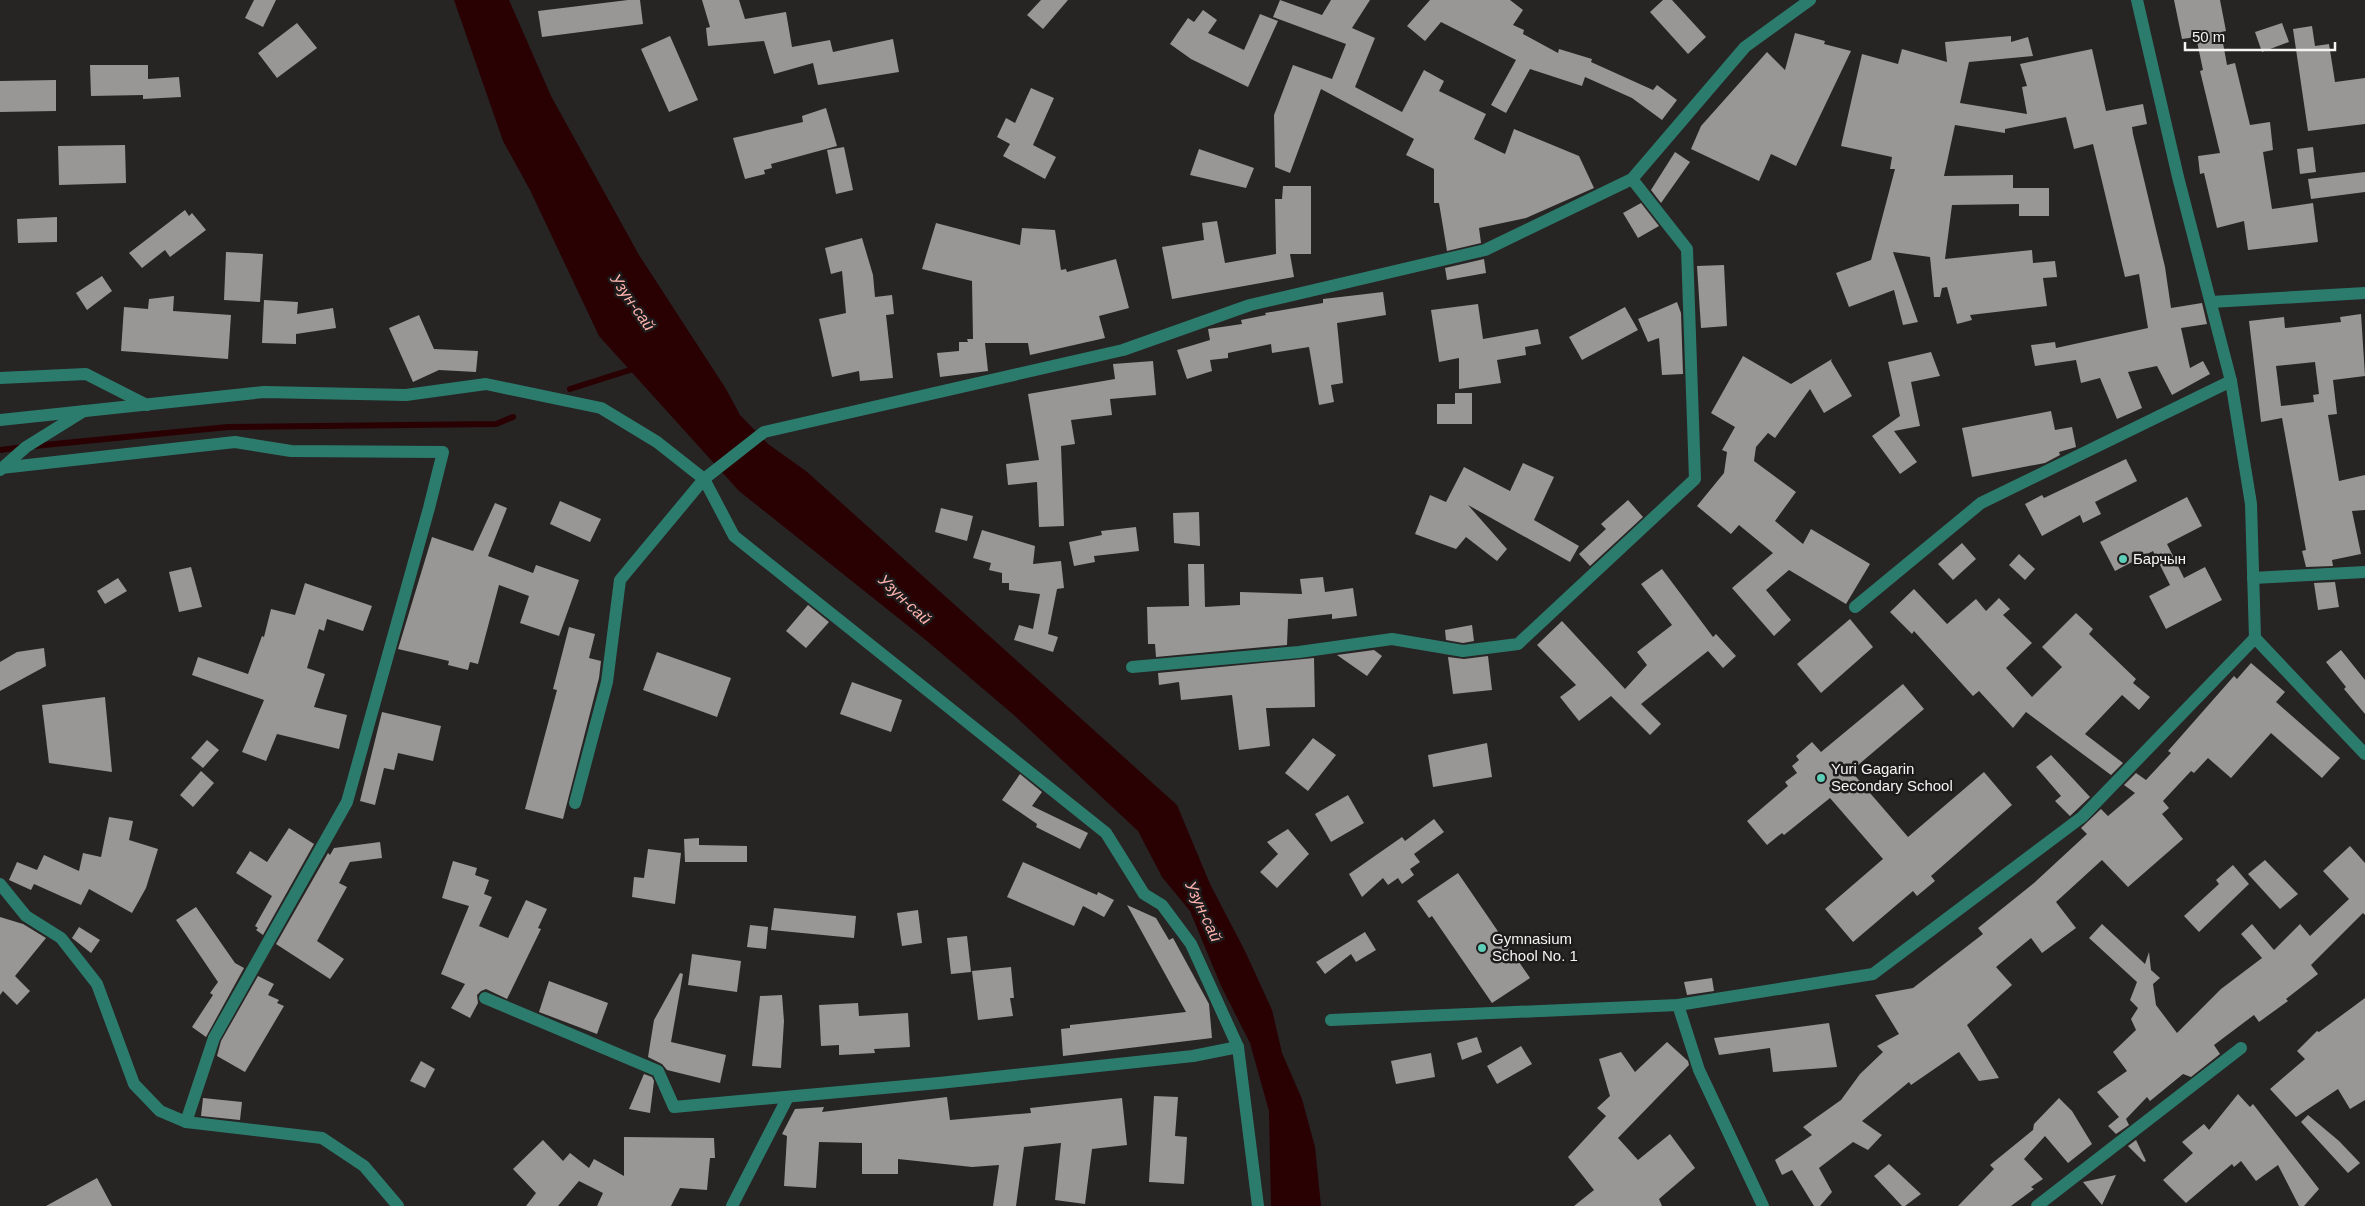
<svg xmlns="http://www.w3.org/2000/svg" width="2365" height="1206" font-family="Arial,sans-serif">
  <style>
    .water { fill: #2a0103 }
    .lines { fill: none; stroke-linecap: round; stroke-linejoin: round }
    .stream { stroke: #2a0103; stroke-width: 6 }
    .building { fill: #999696; fill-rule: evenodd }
    .minor { stroke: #2c7c6d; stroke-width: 12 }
    .tertiary { stroke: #2c7c6d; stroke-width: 12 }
    .poi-dot { fill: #5eceb8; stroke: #1d1b1b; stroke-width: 2 }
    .labels { text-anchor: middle; stroke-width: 5; stroke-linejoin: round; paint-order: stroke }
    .poi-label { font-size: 15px; fill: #f5f4f3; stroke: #1d1b1b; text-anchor: start }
    .water-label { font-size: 16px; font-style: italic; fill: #feb2ad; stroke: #1d1b1b }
  </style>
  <rect width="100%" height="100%" fill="#272424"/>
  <path class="water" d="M454,0H509L551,96L639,255L726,389L740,415L768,444L806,471L1177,805L1210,884L1245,951L1272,1010L1282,1053L1302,1099L1315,1147L1321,1206H1271L1269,1111L1250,1043L1221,986L1190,911L1162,877L1138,831L1015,716L927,641L739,491L599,336L530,190L503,141Z"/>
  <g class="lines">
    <g class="stream">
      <path d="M570,389L630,370L637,366"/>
      <path d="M34,446L228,427L496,424L513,417"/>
      <path d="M0,450L24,447"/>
    </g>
  </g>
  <g class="building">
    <path d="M254,0H276L263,27L245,18Z"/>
    <path d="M628,0H640L643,24L542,37L538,11Z"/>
    <path d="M702,0H739L745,19L786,12L792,47L830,40L833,52L893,39L899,72L818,85L813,63L774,74L764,41L708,46L706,28L710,27Z"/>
    <path d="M1041,0H1068L1043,29L1027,15Z"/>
    <path d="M1280,0L1322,15L1331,0H1370L1352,28L1375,38L1355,87L1402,112L1424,70L1444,81L1439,91L1486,114L1474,139L1505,154L1514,129L1579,156L1594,188L1526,218L1479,228L1481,243L1447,251L1439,203H1434V169L1406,155L1414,139L1321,89L1290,173L1275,167L1274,115L1293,65L1332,79L1346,44L1273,17Z"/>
    <path d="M1430,0H1510L1523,10L1513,25L1524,30L1523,34L1558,53L1559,49L1592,59L1591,62L1653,90L1657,85L1677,100L1662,120L1632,98L1585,77L1582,86L1530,69L1506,113L1491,105L1516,60L1441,22L1425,41L1407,26Z"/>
    <path d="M1663,0H1672L1706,37L1688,54L1650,12Z"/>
    <path d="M2174,0H2220L2226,31L2221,32L2227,65L2235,63L2250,125L2270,122L2273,150L2263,152L2272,209L2313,203L2318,242L2248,250L2244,221L2217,228L2204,173L2200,174L2198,156L2220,153L2200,71L2203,70L2196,37L2182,39Z"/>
    <path d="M1203,10L1217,20L1208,33L1244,50L1260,14L1278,21L1248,87L1191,59L1170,44L1188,18L1194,22Z"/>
    <path d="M297,23L317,48L277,78L258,53Z"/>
    <path d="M2282,23L2289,42L2262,52L2255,32Z"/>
    <path d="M2312,26L2315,46L2329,44L2335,82L2365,78V124L2308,131L2293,29Z"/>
    <path d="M1795,33L1825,41L1824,44L1851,51L1796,166L1771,154L1759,181L1691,149L1701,126L1767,52L1785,70Z"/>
    <path d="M670,36L698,100L669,112L641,49Z"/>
    <path d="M2011,36V42L2028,37L2033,56L1969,62L1960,103L2027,114L2022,87L2027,86L2020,64L2092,49L2106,111L2143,104L2147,124L2132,127L2133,134L2165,267L2171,308L2202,303L2207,324L2181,328L2190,368L2203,361L2210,374L2172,395L2157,366L2128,372L2142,408L2117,419L2100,378L2081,383L2076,360L2035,366L2031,345L2055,342L2056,348L2148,328L2139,274L2125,277L2093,144L2074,149L2066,117L2005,129V133L1955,125L1944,176L2013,175V188H2049V216H2019V204L1952,205L1945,259L2032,250L2033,263L2055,261L2057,277L2043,278L2047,306L1970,315L1972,320L1957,324L1947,287L1942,288L1940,297H1934L1930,257L1893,252L1918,322L1903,325L1894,290L1849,307L1836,273L1871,260L1895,169H1890L1892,157L1841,146L1862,54L1898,64L1902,49L1947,62L1945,42Z"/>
    <path d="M90,65H148V79L179,77L181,97L143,99V95L91,96Z"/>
    <path d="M56,80V111L0,112V81Z"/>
    <path d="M1031,88L1054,98L1033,145L1056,157L1045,179L1003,156L1010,144L997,137L1006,118L1015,123Z"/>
    <path d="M826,108L837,146L771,164L772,168L764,170L765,174L745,179L733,138L803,122L802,116Z"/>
    <path d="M125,145L126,183L59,185L58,146Z"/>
    <path d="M844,147L853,190L836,194L827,150Z"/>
    <path d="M2313,147L2316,172L2300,174L2297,149Z"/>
    <path d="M1199,149L1254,168L1246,188L1190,175Z"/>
    <path d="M1675,152L1690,162L1661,203L1651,190Z"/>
    <path d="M2365,172V192L2311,199L2308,179Z"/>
    <path d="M1283,186H1311V254H1290L1294,277L1172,299L1162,247L1204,240L1202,223L1217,221L1225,263L1276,254L1275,199H1282Z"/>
    <path d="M1641,203L1659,226L1638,238L1623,213Z"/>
    <path d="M185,210L189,216L192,213L206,230L170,257L165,250L142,268L129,253Z"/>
    <path d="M57,217V242L18,243L17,219Z"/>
    <path d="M936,223L1020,245L1022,228L1055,230L1061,270L1066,269L1067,272L1116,259L1129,308L1099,316L1105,338L1030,355L1028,343H985L988,371L940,377L937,353L959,351V342H968L967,339H973L972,281L922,269Z"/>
    <path d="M862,238L873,275L875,297L892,295L894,314L886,315L893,378L860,381L859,371L832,377L819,319L846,313L842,271L831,274L825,248Z"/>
    <path d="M226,252L263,254L260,302L224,300Z"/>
    <path d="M1484,259L1486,273L1447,280L1445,268Z"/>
    <path d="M1724,265L1727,326L1701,328L1697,266Z"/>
    <path d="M102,276L112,291L87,310L76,293Z"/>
    <path d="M1383,292L1386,315L1337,323L1343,383L1331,385L1334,402L1319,405L1309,347L1272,353L1271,344L1228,353V358L1210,360L1212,371L1187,379L1177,350L1210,340L1208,329L1242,324L1241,320L1266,315L1265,313L1323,303V299Z"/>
    <path d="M174,296L173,311L231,315L228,359L121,351L124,307L148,309L149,299Z"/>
    <path d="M264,300L298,302L297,314L333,308L336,328L296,334V344L262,343Z"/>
    <path d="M1677,302L1681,313L1683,374L1662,375L1659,338L1648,342L1638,319Z"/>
    <path d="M1478,304L1483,339L1538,329L1541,344L1525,347L1526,355L1497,360L1501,383L1459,389V358L1439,362L1431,310Z"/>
    <path d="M1625,307L1638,330L1582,360L1569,337Z"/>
    <path d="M2361,314L2365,376L2333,380L2337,414L2328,415L2339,481L2365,475V510L2352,511L2361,554L2332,560L2333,566L2306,567L2302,551L2306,550L2282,418L2261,422L2249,321L2284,317L2285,328L2341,322L2340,317ZM2315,362L2319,394L2313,395L2314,402L2281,406L2276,366Z"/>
    <path d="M419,315L434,349L478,351L476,372L439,370L413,382L389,328Z"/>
    <path d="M1931,352L1940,376L1911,382L1920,426L1894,431L1917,462L1900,474L1872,436L1900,416L1888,362Z"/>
    <path d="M1743,356L1791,384L1832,359L1831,361L1852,396L1824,413L1810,389L1775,438L1768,433L1756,447L1754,461L1796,492L1775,521L1803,544L1811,529L1870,564L1846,604L1789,570L1766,590L1791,620L1774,636L1732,588L1773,553L1739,525L1731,534L1697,506L1724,473L1727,452L1722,450L1735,427L1711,413Z"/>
    <path d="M1153,361L1156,395L1110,399L1112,415L1071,420L1075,444L1061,446L1064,526L1039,527L1037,482L1008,485L1006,464L1039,460L1028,394L1115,379L1113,364Z"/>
    <path d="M1455,393H1472V424H1437V404H1455Z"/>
    <path d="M2051,411L2055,430L2072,427L2076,447L2059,452L2060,455L2045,463L1972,477L1962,428Z"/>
    <path d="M2126,459L2137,481L2095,502L2101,514L2083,523L2080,515L2042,536L2025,504L2042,495L2044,498Z"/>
    <path d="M1523,463L1554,477L1534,520L1579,546L1570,562L1468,505L1507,549L1497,561L1466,537L1456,549L1415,534L1430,495L1446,502L1464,467L1510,491Z"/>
    <path d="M2187,497L2202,526L2167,544L2184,578L2205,567L2222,600L2166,629L2149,596L2170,585L2153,551L2115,571L2100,542Z"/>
    <path d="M1628,500L1643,517L1590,566L1579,554L1606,529L1601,524Z"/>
    <path d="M560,501L601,519L590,542L550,524Z"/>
    <path d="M495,503L507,508L488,556L533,573L536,565L579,580L559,636L520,623L529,596L499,585L478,664L470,662L468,670L448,665L449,661L398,649L432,537L473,551Z"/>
    <path d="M941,508L973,516L967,541L935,532Z"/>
    <path d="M1199,512L1200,546L1174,543L1173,513Z"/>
    <path d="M1136,527L1139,551L1094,556L1095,562L1074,566L1069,542L1102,535L1101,531Z"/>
    <path d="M982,530L1035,546L1033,564L1061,561L1064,588L1057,589L1048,634L1058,637L1053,652L1014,640L1019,625L1033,629L1040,594L1009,590V583H1002V573L989,570L991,563L973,558Z"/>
    <path d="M1962,543L1976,559L1953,580L1938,564Z"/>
    <path d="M2019,554L2035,569L2025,580L2009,565Z"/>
    <path d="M1188,564H1204L1205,607L1240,605V592L1302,594L1300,579L1323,577L1325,592L1353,588L1357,616L1332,619V614L1288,619L1287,645L1156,657L1155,644H1148L1147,607L1189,606Z"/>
    <path d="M191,567L202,607L179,612L169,572Z"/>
    <path d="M1662,569L1713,637L1716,634L1736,656L1723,668L1708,651L1641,704L1661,724L1650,735L1611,696L1579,721L1560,697L1576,685L1537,645L1562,621L1625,689L1647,665L1637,652L1672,625L1641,584Z"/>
    <path d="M118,578L127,591L105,604L97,591Z"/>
    <path d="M2335,582L2339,607L2318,610L2314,583Z"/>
    <path d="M305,583L372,606L363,631L327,619L324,631L319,629L307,668L325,674L314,707L347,715L339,749L277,734L266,761L242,752L264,700L192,675L198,657L248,674L262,636L264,637L271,609L295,615Z"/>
    <path d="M1914,589L1947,624L1976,599L1986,611L1999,598L2010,609L2003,615L2032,643L2006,668L2032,697L2062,667L2042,647L2076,613L2093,629L2089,634L2136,679L2133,683L2150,697L2139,710L2122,695L2085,734L2123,763L2111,775L2026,712L2013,728L1979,691L1973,696L1914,631L1912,634L1890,612Z"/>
    <path d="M808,605L829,622L806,648L786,631Z"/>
    <path d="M1850,619L1873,647L1821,693L1797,664Z"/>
    <path d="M1472,625L1474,641L1463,643L1446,640L1445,630Z"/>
    <path d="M569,627L595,634L589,658L601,661L599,678L563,819L525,809L557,690L553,689Z"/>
    <path d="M44,648L46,666L0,691V662L17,652Z"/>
    <path d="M1374,650L1382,656L1367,676L1337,655Z"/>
    <path d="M2341,650L2365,680V714L2344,689L2346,687L2326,662Z"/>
    <path d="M657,652L731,678L717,717L643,690Z"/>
    <path d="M1488,656L1492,690L1453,694L1448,657L1464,659Z"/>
    <path d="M1314,658L1315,707L1266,708L1270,746L1239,750L1232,695L1181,700L1179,682L1159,685L1158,673Z"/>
    <path d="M2251,663L2285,692L2276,702L2340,758L2322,778L2271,733L2231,778L2208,758L2194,773L2191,771L2163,801L2169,808L2162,814L2183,839L2128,887L2102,860L2056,902L2076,928L2042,953L2031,938L1996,967L2012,985L1967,1025L1999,1078L1979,1081L1959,1052L1911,1085L1909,1082L1862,1121L1882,1135L1868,1150L1853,1142L1819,1168L1832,1192L1820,1206H1814L1792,1170L1782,1175L1775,1160L1812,1135L1803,1127L1841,1100L1860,1074L1883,1052L1877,1046L1899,1034L1875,995L1913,988L1983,934L1978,928L2034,883L2087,834L2081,828L2101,809L2108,816L2135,793L2124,785L2136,773L2146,780L2171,753L2168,751L2234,676L2237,679Z"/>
    <path d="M852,682L902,700L891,732L840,714Z"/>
    <path d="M1903,684L1924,709L1851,771L1908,837L1984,772L2012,805L1931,876L1935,881L1917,896L1913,891L1853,942L1825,909L1883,859L1830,798L1784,835L1782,833L1767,845L1747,821L1788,786L1785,782L1797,773L1792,766L1799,760L1796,756L1812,742L1821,752Z"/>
    <path d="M105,697L112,772L49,763L42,705Z"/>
    <path d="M382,712L441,726L433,761L398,753L394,770L384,768L375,805L360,801Z"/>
    <path d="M1313,738L1336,755L1308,791L1285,773Z"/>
    <path d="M207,740L219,750L203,768L191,758Z"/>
    <path d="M1487,743L1492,777L1433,787L1428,755Z"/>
    <path d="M2051,755L2090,797L2070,816L2055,801L2061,796L2036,767Z"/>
    <path d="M201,771L214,783L193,807L180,795Z"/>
    <path d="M1020,774L1042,792L1032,806L1088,833L1080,849L1036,827L1037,824L1002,800Z"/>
    <path d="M1348,795L1364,823L1331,842L1315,814Z"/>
    <path d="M109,817L133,821L129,840L158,849L146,888L132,913L89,889L81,905L34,884L31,890L9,880L17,862L37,870L44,855L79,871L83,853L101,857Z"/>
    <path d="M1434,819L1444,832L1414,854L1420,862L1410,869L1414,875L1402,884L1398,878L1388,885L1383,878L1362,897L1349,874L1402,837L1405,841Z"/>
    <path d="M289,828L314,844L263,935L256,930L258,928L255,926L272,896L236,873L250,851L267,862Z"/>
    <path d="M1288,829L1309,854L1277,888L1260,872L1278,854L1267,842Z"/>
    <path d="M699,838V845L747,846V862H685L684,839Z"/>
    <path d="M380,842L382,858L350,862L339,883L347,887L317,941L344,959L330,979L276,944L328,853L330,855L334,848Z"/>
    <path d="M2350,846L2365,863V915L2363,913L2311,965L2318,974L2286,999L2288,1001L2259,1022L2254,1015L2214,1045L2220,1054L2191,1077L2183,1074L2150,1101L2147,1097L2126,1119L2129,1125L2116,1134L2108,1126L2119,1117L2097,1092L2127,1071L2113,1052L2136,1030L2131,1019L2138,1008L2130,1000L2137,982L2089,938L2102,924L2145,964L2149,952L2151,970L2160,978L2153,984L2156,1005L2177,1033L2221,989L2262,958L2241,934L2252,924L2274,950L2300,924L2310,936L2349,899L2323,871Z"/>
    <path d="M648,849L681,853L675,904L632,897L634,877L644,878Z"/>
    <path d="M2265,860L2298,894L2280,909L2248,874Z"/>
    <path d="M453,861L477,868L475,875L489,880L484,894L492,897L479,926L508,938L526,900L547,909L538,928L541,929L507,999L486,989L481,991L477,995L478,1003L470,1018L451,1008L465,984L441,974L469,906L442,898Z"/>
    <path d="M1023,862L1097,895L1098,892L1114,900L1104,917L1083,906L1074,926L1007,897Z"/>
    <path d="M2233,865L2249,884L2199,932L2184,916L2219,884L2216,880Z"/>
    <path d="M1458,873L1530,978L1492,1003L1432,916L1429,918L1417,901Z"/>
    <path d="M1127,905L1156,918L1169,940L1173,938L1209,1004L1212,1038L1063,1056L1061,1029L1070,1028V1025L1186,1012Z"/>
    <path d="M196,907L235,963L244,968L206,1037L192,1027L213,995L210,993L218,982L176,920Z"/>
    <path d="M774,908L856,916L854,938L771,930Z"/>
    <path d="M918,910L922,943L902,946L897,913Z"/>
    <path d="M0,917L23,924L46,938L15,976L30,991L17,1005L3,991L0,995Z"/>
    <path d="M750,925L768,927L766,949L747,947Z"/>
    <path d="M79,927L100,940L91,953L72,938Z"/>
    <path d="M1365,932L1376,950L1356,962L1351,954L1325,974L1316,962Z"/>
    <path d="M967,936L971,972L951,974L947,938Z"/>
    <path d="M692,954L741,961L737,992L688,985Z"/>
    <path d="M1011,967L1014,998H1010L1013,1016L978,1020L972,971Z"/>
    <path d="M680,973L683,974L671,1042L726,1055L720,1083L667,1070L662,1064L648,1057L654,1020Z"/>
    <path d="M258,976L274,984L268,995L279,1000L277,1003L284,1006L245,1072L217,1056L221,1041Z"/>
    <path d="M1712,978L1714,991L1687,995L1684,982Z"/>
    <path d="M549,981L608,1003L597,1034L539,1012Z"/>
    <path d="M782,995L784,1021L781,1068L752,1066L760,996Z"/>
    <path d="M2365,998V1100L2350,1109L2338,1089L2296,1117L2270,1089L2305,1059L2297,1051L2317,1031L2319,1032Z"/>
    <path d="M858,1003L859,1016L908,1013L910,1047L874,1049L875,1053L839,1055V1045L821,1046L819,1005Z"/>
    <path d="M1829,1023L1837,1067L1773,1072L1770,1048L1719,1055L1714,1038Z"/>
    <path d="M1477,1037L1482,1052L1462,1060L1457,1043Z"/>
    <path d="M1667,1042L1688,1061L1689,1065L1618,1138L1638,1160L1670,1134L1695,1168L1659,1199L1662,1206H1574L1594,1190L1568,1157L1606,1116L1597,1108L1610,1096L1599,1059L1621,1052L1635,1072Z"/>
    <path d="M1521,1046L1532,1064L1497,1084L1487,1066Z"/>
    <path d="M1431,1053L1435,1077L1396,1084L1391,1061Z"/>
    <path d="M421,1061L435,1069L425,1088L410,1081Z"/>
    <path d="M644,1074L652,1077L654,1081L650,1113L629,1109Z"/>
    <path d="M2238,1094L2250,1107L2253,1104L2319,1189L2304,1206H2299L2278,1165L2256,1181L2241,1161L2234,1167L2232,1164L2186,1203L2163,1180L2193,1153L2182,1142L2204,1124L2209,1130Z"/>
    <path d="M1154,1096L1178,1097L1175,1136L1187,1137L1184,1184L1149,1182Z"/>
    <path d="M947,1097L950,1120L1031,1113L1030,1108L1122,1098L1127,1145L1092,1149L1085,1204L1055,1200L1061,1143L1024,1147L1016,1206H993L999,1165L972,1167L898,1159V1174H862V1143L819,1142L816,1188L784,1186L787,1136L782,1134L795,1109L824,1107L822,1112Z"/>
    <path d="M203,1098L242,1102L240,1120L201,1116Z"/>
    <path d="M2059,1098L2072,1111L2092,1144L2068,1163L2045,1136L2024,1159L2043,1179L2031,1187L2034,1189L2011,1206H1958L1994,1169L1990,1165L2033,1130L2034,1124Z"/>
    <path d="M2308,1115L2339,1141L2360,1163L2348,1173L2301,1122Z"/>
    <path d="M624,1137L714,1138L715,1158H710L707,1190L680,1188L671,1206H597L603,1193L579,1181L558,1206H526L536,1193L513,1169L543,1140L563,1161L570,1153L589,1168L594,1159L624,1176Z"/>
    <path d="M2136,1140L2146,1161L2144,1162L2128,1146Z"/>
    <path d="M1889,1164L1921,1194L1905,1206H1902L1874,1176Z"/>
    <path d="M2116,1175L2102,1205L2083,1182Z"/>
    <path d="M97,1178L112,1206H46Z"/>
  </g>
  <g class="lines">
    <g class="minor">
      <path d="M2211,302L2365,293"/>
      <path d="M0,378L86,374L147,405"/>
      <path d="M1,468L235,442L291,451L443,452L429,508L347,802L214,1038L186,1122"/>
      <path d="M0,470L26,447L84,411"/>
      <path d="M2253,578L2365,572"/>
      <path d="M1855,607L1981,503L2231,381"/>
      <path d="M1132,667L1299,652L1392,639L1463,651L1518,644L1695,479L1687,249L1632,179"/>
      <path d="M0,884L26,916L61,938L97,984L134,1084L160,1111L186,1122L322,1138L364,1166L398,1206"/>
      <path d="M485,998L658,1071L674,1107L939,1083L1193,1056L1238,1047L1191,944L1162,905L1144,894L1106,833L734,536L704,479L620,580L607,682L575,803"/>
      <path d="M1678,1005L1699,1070L1763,1206"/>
      <path d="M1331,1020L1678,1005L1873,974L2082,817L2255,638"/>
      <path d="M1238,1047L1258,1206"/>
      <path d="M732,1206L788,1097"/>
      <path d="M2037,1206L2241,1048"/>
    </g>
    <g class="tertiary">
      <path d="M2137,0L2178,177L2231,381L2251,504L2255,638L2365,754"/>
      <path d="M0,420L264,392L406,395L486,384L601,408L657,442L704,479L764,432L1123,350L1250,305L1485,250L1632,179L1745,47L1810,0"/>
    </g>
  </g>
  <g class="poi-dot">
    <circle cx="2123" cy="559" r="5"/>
    <circle cx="1821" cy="778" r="5"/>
    <circle cx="1482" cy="948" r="5"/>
  </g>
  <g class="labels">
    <g class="poi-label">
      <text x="2133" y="564">Барчын</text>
      <text x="1831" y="774">Yuri Gagarin<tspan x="1831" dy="17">Secondary School</tspan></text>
      <text x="1492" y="944">Gymnasium<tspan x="1492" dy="17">School No. 1</tspan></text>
    </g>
    <g class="water-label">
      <text transform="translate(633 302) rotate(55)" y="6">Узун-сай</text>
      <text transform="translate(905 599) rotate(43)" y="6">Узун-сай</text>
      <text transform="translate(1204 911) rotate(65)" y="6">Узун-сай</text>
    </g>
  </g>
  <path d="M2185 42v8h150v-8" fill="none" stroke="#f5f4f3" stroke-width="2.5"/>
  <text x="2192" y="42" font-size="15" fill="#f5f4f3" stroke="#1d1b1b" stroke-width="4" paint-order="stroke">50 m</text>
</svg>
